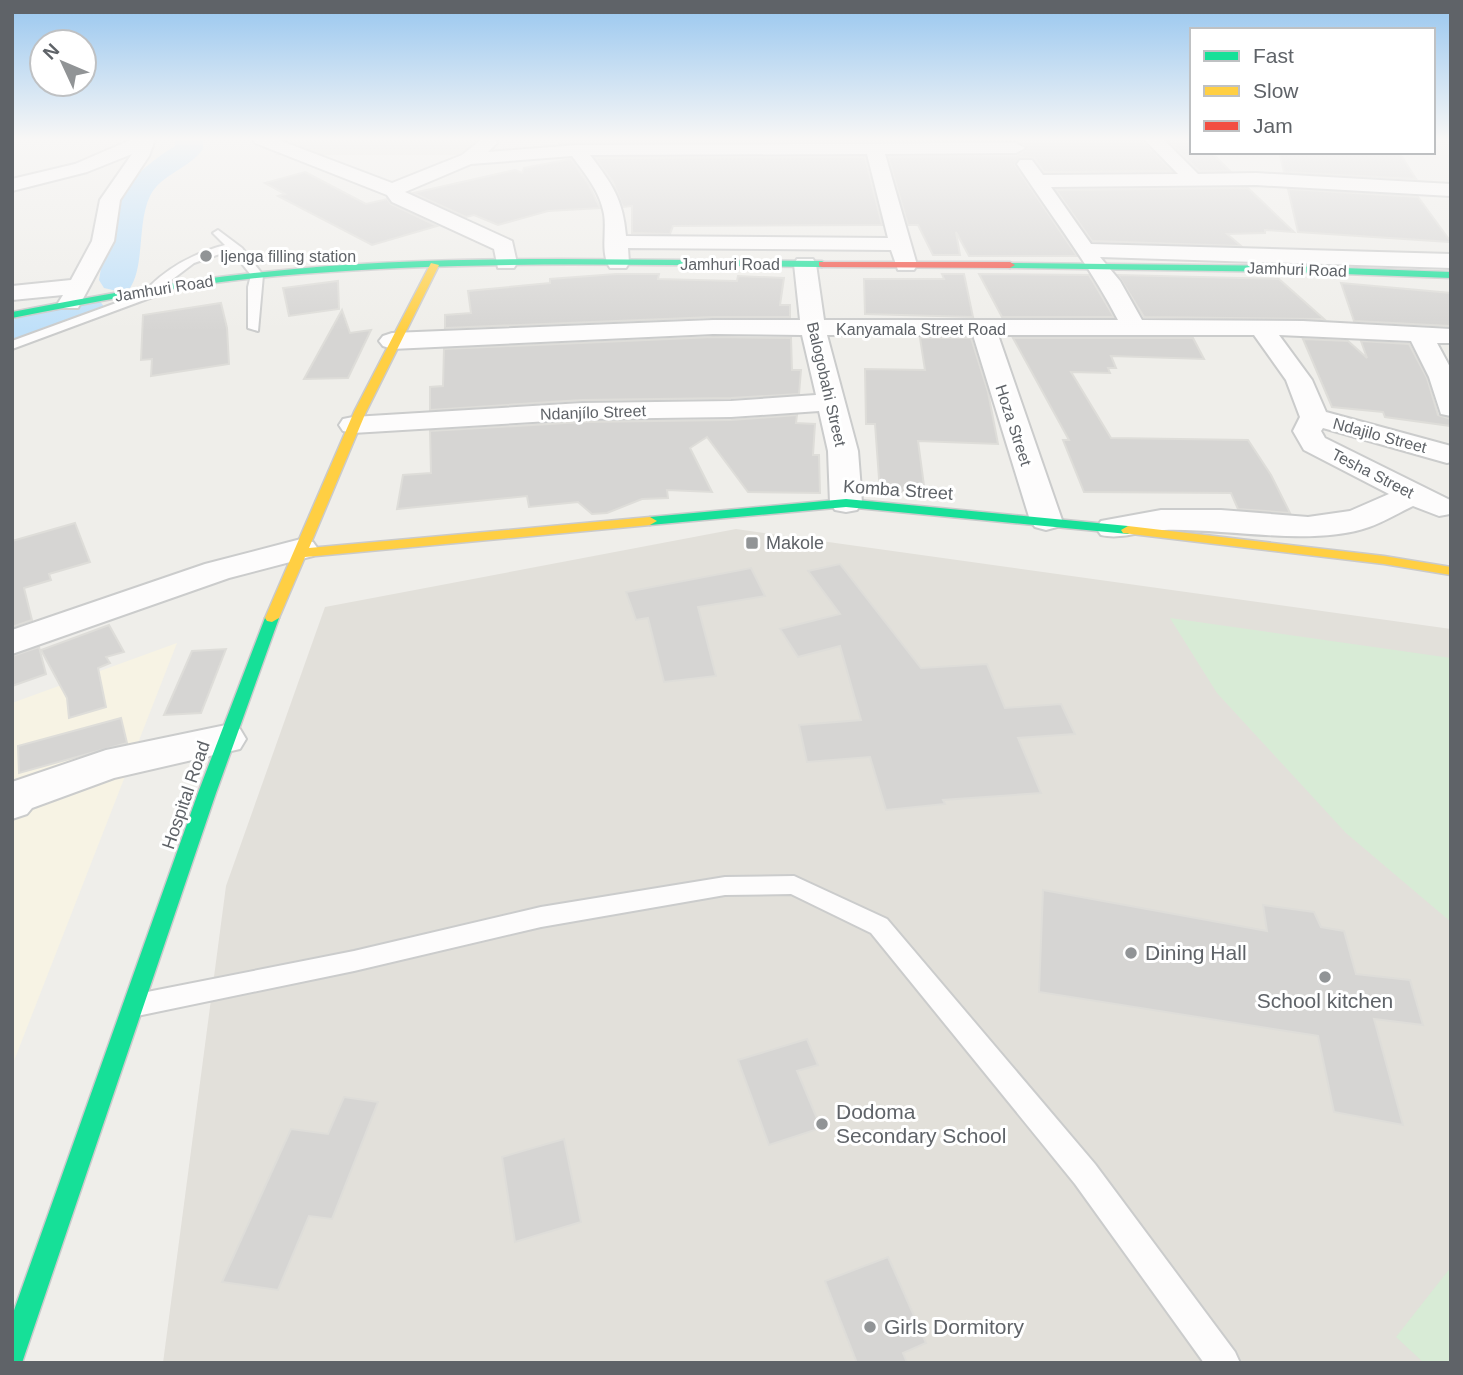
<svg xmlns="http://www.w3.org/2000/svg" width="1463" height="1375" font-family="Helvetica,sans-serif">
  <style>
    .commercial { fill: #f7f3e4 }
    .education { fill: #e2e0da }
    .green { fill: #d8ebd6 }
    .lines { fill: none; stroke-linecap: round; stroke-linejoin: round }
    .river { fill: #bfe0f9; fill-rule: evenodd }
    .building { fill: #d6d5d3; stroke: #deddd9; stroke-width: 2 }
    .lane-casing { stroke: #cbcccc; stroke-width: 4 }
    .street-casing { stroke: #cbcccc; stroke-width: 4 }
    .fast-casing { stroke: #cacacb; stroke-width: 3 }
    .slow-casing { stroke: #cacacb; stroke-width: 3 }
    .jam-casing { stroke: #cacacb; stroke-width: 3 }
    .lane { fill: #fdfcfc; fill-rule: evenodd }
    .street { fill: #fdfcfc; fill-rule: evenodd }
    .fast { fill: #16e098; fill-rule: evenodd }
    .slow { fill: #ffcf43; fill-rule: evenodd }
    .jam { fill: #f24e42; fill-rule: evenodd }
    .poi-dot { fill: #919496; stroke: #fff; stroke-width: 2.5 }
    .labels { text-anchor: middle; stroke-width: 6; stroke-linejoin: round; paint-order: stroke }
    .far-poi-label { font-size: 16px; fill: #5f6368; stroke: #fff; text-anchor: start }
    .far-street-label { font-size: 16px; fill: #5f6368; stroke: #fff }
    .street-label { font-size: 18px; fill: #5f6368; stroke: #fff }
    .poi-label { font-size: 18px; fill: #5f6368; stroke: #fff; text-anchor: start }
    .near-poi-label { font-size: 21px; fill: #5f6368; stroke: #fff; text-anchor: start }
  </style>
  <rect width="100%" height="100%" fill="#efeeea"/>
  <path class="commercial" d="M177,643L12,1066V703Z"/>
  <g class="education">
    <path d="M287,139H480L470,155H275Z"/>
    <path d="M736,529L1451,629V1363H163L226,886L325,607Z"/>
  </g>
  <g class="green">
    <path d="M1170,618L1451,658V922L1346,833L1217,693Z"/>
    <path d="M1451,1267V1363H1424L1396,1337Z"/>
  </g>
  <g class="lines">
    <g class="river">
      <path d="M175,139H203V149C190,168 161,174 150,196C137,223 145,265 130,288L117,291L104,288L99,280C111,211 113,185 175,146Z"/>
      <path d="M86,297L99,300L105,308L99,316L12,345V320Z"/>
    </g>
  </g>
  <g class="building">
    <path d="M559,139H1141L1172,171L1044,172L1034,158L1020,157L1015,165L1077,256H969L956,232L960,255H933L918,225H908L888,157L1016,156L1026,150V146L1016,140L559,144Z"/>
    <path d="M1167,139H1192V152H1211L1230,171H1199Z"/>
    <path d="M1279,152H1399L1416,179L1284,172Z"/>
    <path d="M865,157L882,225L673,226L670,234L632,233V206L623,207L613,182L595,158Z"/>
    <path d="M571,159L589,185L600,208L548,211L498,225L474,215L466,217L413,193L515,170L522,173L524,168Z"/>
    <path d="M305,172L366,204L387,199L391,204L437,226L372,245L278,196L285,194L265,183Z"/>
    <path d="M1248,188L1294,232L1265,230V233L1227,234L1241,246L1092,241L1056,190Z"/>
    <path d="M1288,189L1418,197L1451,242L1298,232Z"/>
    <path d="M616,274H659L658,279L737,281L738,276L784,278L780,305H790V317H713L445,328V315L471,313L468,291L550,283V279Z"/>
    <path d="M942,274H964L973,317L865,314L864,279H944Z"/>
    <path d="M979,274L1089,275L1114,317H1002Z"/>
    <path d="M1118,275L1279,279L1324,319L1144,317Z"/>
    <path d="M338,281L339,309L289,316L283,288Z"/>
    <path d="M1341,283L1451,293V326L1354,321Z"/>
    <path d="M221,303L227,328L229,364L151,376L152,359L141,360L143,315Z"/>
    <path d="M342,310L350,333L371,330L348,378L304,379Z"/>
    <path d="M713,337L791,338L792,370H801L799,394L731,398L582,400L430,410V387L443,386L444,349Z"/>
    <path d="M920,338H971L988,392L998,444L918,441L925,493L880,492L875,424H866L865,369L925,370Z"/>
    <path d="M1013,338H1193L1204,359L1111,356L1116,368H1108L1110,373L1071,372L1111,438L1248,440L1271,475L1290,513L1238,509L1231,493L1084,492L1063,440H1069Z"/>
    <path d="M1303,339L1348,341L1367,358L1361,341L1409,344L1427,378L1438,415L1451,419V426L1385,417L1383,412L1332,407Z"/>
    <path d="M797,415L796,423L815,424L813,455H819L820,493L748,492L707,437L690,448L712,492L667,490L668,498L642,499L607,513L592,514L578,502L529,507L527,496L397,509L403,475L431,473L430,431L582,422L731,420Z"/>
    <path d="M75,523L90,562L49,574L51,580L24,588L32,620L12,627V541Z"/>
    <path d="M840,564L921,668L987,664L1005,708L1061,704L1075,734L1018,738L1041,793L943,800L945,804L886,810L870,757L807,762L799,725L861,720L840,646L798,657L780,629L840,614L808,571Z"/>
    <path d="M751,568L765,596L698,607L716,676L664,682L648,618L636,620L626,592Z"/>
    <path d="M109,625L124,652L106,657L110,663L98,668L106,707L69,718L67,698L41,650Z"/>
    <path d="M39,647L46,674L12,686V656Z"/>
    <path d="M226,649L201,713L164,715L192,651Z"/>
    <path d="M121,718L127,743L19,773L18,746Z"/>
    <path d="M1043,890L1267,931L1263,905L1314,912L1321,927L1344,931L1356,974L1410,980L1423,1025L1374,1019L1403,1125L1334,1112L1318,1036L1039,992Z"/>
    <path d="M807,1039L818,1065L797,1071L821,1128L769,1145L738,1060Z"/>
    <path d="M344,1097L378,1102L332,1219L309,1216L278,1290L222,1282L291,1129L328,1134Z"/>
    <path d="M564,1139L581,1222L515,1242L502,1157Z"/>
    <path d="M888,1257L926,1343L903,1353L907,1363H857L825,1281Z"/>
  </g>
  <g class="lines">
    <g class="lane-casing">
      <g id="lane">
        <path d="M218,230L242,248L263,275L258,331L248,328V287L251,275L231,250L194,263L161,288L165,291L163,293L12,349V341L149,291V287C171,265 196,253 225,245L213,233Z"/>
        <path d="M794,876L887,919L1095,1164L1235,1352L1240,1363H1204L1075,1184L871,933L791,894L725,895L541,927L354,971L137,1016L128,1013L124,1005L128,997L137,994L354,951L541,907L725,877Z"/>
      </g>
    </g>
    <g class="street-casing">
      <g id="street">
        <path d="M133,139H152L154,142L149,156L120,200L114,241L78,308H62L58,303L63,295L12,300V286L71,280L92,241L100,200L132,154L87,172L12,191V179L75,164Z"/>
        <path d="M252,139H276L392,183L462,155L482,139H494L497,143L488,152L577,145L1016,143L1025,148L1016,153L885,154L917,265L914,270H898L891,250L628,248L629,263L626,268H610C600,253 607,231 604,214C600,191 585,174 572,156L471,164L405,192L512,241L517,263L514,268H498L494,249L392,202L387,195L255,143ZM867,154L888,238L626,236C623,199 612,184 590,155Z"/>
        <path d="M1144,139H1163L1198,174L1256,173L1451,184V196L1256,185L1051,187L1091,244L1451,254V268L1100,257L1120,281L1142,320L1303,321L1451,329V343H1437L1451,369V416L1441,414L1429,377L1411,341L1279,335L1312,380L1326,412L1451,446V462L1447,463L1323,428L1321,431L1325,438L1450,500V514L1439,516L1413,506C1398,513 1384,522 1369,527C1312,547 1226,528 1164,530C1143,530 1122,540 1101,535L1096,528L1101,521L1161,510H1221L1308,517L1350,511L1389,494L1304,450L1293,431L1300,417L1286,380L1254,335H998L1062,520L1057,527L1046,530L1035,527L1030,520L973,335H827L858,451L862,503L857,510L846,512L835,510L830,503L828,451L819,411L731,417L582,419L353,433L343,431L339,425L343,419L353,417L582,403L731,401L816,395L802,335L713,334L392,349L383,346L379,341L383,336L392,333L713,320H800L794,264L797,259H813L816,264L824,320H1118C1090,266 1050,214 1017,164L1020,160H1032L1043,175L1178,174Z"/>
        <path d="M301,539L313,542L318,549L313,556L229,578L12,654V630L205,564Z"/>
        <path d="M226,725L240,729L246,739L240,749L114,778L32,808L27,814L12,819V782L106,750Z"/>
      </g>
    </g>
    <g class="fast-casing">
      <g id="fast">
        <path d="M560,259L822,261L827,264L822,267C648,265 475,260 301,274C204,281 108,299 12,318V312C96,296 179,280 264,272C362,261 461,259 560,259Z"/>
        <path d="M1007,263L1290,266L1451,272V278L1290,272L1010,268L1007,267Z"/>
        <path d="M846,499L1128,526L1135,530L1128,534L846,507L650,525L643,521L650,517Z"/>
        <path d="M272,614L279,618L216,793L25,1354L22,1363H12V1316L198,793L265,618Z"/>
      </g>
    </g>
    <g class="slow-casing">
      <g id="slow">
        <path d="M431,263L439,265L366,412L309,548L650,517L657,521L650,525L305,557L279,618L272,622L267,621L265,618L354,412Z"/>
        <path d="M1128,526L1384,556L1451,567V575L1384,564L1123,533L1121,530Z"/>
      </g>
    </g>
    <g class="jam-casing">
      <path id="jam" d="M819,262H1010L1015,265L1010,268L822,267L819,266Z"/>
    </g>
    <use href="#lane" class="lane"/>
    <use href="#street" class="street"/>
    <use href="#fast" class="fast"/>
    <use href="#slow" class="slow"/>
    <use href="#jam" class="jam"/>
  </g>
  <linearGradient id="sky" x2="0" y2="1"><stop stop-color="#97c6ef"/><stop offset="0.42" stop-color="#f8f7f6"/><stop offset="1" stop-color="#f8f7f6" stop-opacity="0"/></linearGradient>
  <rect width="1463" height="331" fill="url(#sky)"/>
  <g class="poi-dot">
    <circle cx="206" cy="256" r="7"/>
    <rect x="745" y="536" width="14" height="14" rx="3.5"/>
    <circle cx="1131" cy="953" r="7"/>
    <circle cx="1325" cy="977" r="7"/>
    <circle cx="822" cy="1124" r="7"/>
    <circle cx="870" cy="1327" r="7"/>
  </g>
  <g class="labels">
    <g class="far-poi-label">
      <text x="220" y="262">Ijenga filling station</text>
    </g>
    <g class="far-street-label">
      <text x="730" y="270">Jamhuri Road</text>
      <text transform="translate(1297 269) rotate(2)" y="6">Jamhuri Road</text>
      <text transform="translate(164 288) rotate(-9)" y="6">Jamhuri Road</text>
      <text x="921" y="335">Kanyamala Street Road</text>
      <text transform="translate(827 384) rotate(77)" y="6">Balogobahi Street</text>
      <text transform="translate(593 412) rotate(-2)" y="6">Ndanjílo Street</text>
      <text transform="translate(1014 425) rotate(72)" y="6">Hoza Street</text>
      <text transform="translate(1380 435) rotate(15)" y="6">Ndajilo Street</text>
      <text transform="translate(1373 473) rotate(27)" y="6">Tesha Street</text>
    </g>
    <g class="street-label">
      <text transform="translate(898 490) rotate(4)" y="6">Komba Street</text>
      <text transform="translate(186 795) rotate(-71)" y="6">Hospital Road</text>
    </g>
    <g class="poi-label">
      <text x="766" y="549">Makole</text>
    </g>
    <g class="near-poi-label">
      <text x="1145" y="960">Dining Hall</text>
      <text x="1325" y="1008" text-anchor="middle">School kitchen</text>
      <text x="836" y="1119">Dodoma<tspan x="836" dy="24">Secondary School</tspan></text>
      <text x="884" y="1334">Girls Dormitory</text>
    </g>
  </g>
  <rect width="1463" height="1375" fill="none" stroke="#5f6368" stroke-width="28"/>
  <rect x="1190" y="28" width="245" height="126" fill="#ffffff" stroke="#bfc1c3" stroke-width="2"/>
  <rect x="1204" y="51" width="35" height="10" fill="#16e098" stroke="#bfc1c3" stroke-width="2"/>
  <text x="1253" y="63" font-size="21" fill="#5f6368">Fast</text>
  <rect x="1204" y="86" width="35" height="10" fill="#ffcf43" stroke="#bfc1c3" stroke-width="2"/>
  <text x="1253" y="98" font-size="21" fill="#5f6368">Slow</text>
  <rect x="1204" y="121" width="35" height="10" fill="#f24e42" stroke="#bfc1c3" stroke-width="2"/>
  <text x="1253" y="133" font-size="21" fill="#5f6368">Jam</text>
  <g transform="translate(63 63) rotate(314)"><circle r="33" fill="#ffffff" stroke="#bfc1c3" stroke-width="2"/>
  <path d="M0-5L12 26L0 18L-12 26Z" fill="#919496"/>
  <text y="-10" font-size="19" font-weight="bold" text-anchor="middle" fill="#5f6368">N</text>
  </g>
</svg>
